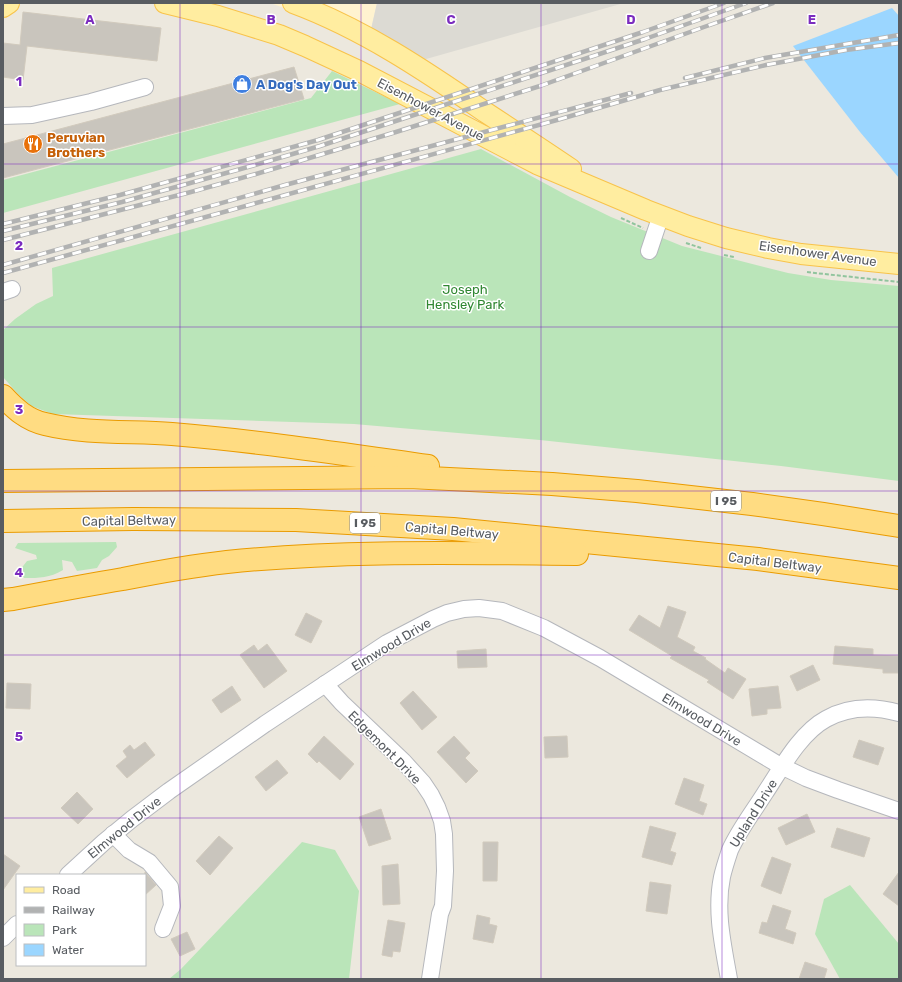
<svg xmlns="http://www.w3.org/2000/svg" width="902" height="982" font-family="Rubik,sans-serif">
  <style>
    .commercial { fill: #fff3d0 }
    .industrial { fill: #dcdad3 }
    .green { fill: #bae5b9 }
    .water { fill: #9bd6ff }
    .building { fill: #c9c5bd; stroke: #d1cabd }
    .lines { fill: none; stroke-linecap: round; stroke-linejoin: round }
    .minor-casing { stroke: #b5b7bc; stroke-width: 18 }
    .major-casing { stroke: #f8c34b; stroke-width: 22 }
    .highway-casing { stroke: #ea9b00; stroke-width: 24 }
    .path { stroke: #90c49d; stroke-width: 2; stroke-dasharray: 4 2; stroke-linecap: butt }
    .minor { stroke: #fff; stroke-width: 16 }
    .major { stroke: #ffeda0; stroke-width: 20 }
    .highway { stroke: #ffdc82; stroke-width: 22 }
    .rail-casing { stroke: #b1b2b2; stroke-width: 4.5 }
    .rail { stroke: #fff; stroke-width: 3; stroke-dasharray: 9; stroke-linecap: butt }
    .grid { fill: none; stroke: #7b2cbf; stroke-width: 1; stroke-opacity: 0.55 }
    .labels { text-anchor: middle; stroke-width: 3; stroke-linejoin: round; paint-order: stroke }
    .shield { fill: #fff; stroke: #8a8d90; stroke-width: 1 }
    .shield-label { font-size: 12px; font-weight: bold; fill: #585c61 }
    .shop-label { font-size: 13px; font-weight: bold; fill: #366cbe; stroke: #fff; text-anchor: start }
    .street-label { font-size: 13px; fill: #585c61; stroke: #fff }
    .food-label { font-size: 13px; font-weight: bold; fill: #c56008; stroke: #fff; text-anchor: start }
    .park-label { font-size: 13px; fill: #308732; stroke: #fff }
    .grid-label { font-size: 13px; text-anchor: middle; font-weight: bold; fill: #7b2cbf; stroke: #fff; stroke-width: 3; stroke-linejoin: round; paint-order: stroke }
  </style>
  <rect width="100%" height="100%" fill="#ece8de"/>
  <path class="commercial" d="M270,3H377L369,38Z"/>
  <path class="industrial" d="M377,3H624L412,63L369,38Z"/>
  <g class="green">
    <path d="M332,71L400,104L3,213V180L311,98Z"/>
    <path d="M481,149L570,197L611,217L682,246L788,273L831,280L899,286V481L781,466L540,440L354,424L53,414L31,406L17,393L3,377V330L15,319L36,304L53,296L52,268Z"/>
    <path d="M116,542L117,547L109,556L102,560L97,568L77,571L72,562L62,560L63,570C49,578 40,578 24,578L20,570L27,561L37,559L36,555L15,548L18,543Z"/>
    <path d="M302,842L335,850L359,891L349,979H169L181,969Z"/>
    <path d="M850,885L899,944V979H840L815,934L824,899Z"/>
  </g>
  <path class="water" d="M892,8L899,16V178L860,132L793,46Z"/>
  <g class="building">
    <path d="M23,12L161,28L157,61L27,46L23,80L3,77V43L20,45Z"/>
    <path d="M294,67L304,99L3,178V144Z"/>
    <path d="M668,606L686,612L677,637L695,647L693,651L706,658L705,659L725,673L728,668L746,679L733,699L707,682L709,680L670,658L672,656L629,630L639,615L660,628Z"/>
    <path d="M306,613L322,621L311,643L295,635Z"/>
    <path d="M267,644L287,671L264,688L240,655L254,645L258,651Z"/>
    <path d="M835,646L873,649V655L899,656V673H883V669L833,664Z"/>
    <path d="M486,649L487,667L458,668L457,651Z"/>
    <path d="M813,665L820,680L797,691L790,676Z"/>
    <path d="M7,683L31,684L30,709L6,708Z"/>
    <path d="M232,686L241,700L221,713L212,700Z"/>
    <path d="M778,686L781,708L767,709V714L752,716L749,689Z"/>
    <path d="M413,691L437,717L422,730L400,703Z"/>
    <path d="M324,736L354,764L340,780L319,761L317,763L308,754Z"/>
    <path d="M454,736L470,753L465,758L478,771L466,783L437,752Z"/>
    <path d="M567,736L568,757L545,758L544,737Z"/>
    <path d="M859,740L884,748L878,765L853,757Z"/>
    <path d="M145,742L155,755L127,778L116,766L127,757L123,751L130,745L134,750Z"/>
    <path d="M277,760L288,773L266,791L255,777Z"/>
    <path d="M684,778L704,785L699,801L707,804L703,815L675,804Z"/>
    <path d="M77,792L93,809L78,824L61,808Z"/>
    <path d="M381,809L391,839L369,846L359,817Z"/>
    <path d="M807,814L815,832L786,845L778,828Z"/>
    <path d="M650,826L676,833L670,851L676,853L672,865L642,857Z"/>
    <path d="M837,828L870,838L864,857L831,847Z"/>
    <path d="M219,836L233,848L210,875L196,861Z"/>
    <path d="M483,842H498L497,881H483Z"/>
    <path d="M3,854L20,866L3,890Z"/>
    <path d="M772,857L791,864L781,894L761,886Z"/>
    <path d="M398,864L400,904L383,905L382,866Z"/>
    <path d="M145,872L156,885L145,895Z"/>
    <path d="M899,872V906L883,894Z"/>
    <path d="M650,882L671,885L667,914L646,911Z"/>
    <path d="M773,905L791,911L785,929L796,933L793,944L759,933L762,922L767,923Z"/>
    <path d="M477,915L490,918L489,924L497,926L493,943L473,939Z"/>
    <path d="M388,920L405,923L400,952L393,951L392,957L382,955Z"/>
    <path d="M187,932L195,949L180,956L171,939Z"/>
    <path d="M805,962L827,969L824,979H799Z"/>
  </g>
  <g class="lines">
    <g class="minor-casing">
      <g id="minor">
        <path d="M3,116L32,115L91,102L145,87"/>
        <path d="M649,251L661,215"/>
        <path d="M3,292L12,289"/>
        <path d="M325,684L342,703L403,761L423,783L431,795L437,807L442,821L444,834L445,871L443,906L440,914L430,979"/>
        <path d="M113,834L129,850L149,862L170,887L172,906L163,929"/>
        <path d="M68,875L104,842L132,819L169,791L265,724L387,643L433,619L447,613L464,609L479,608L502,611L544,628L600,658L779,765L806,778L838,790L899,811"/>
        <path d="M3,938L17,924"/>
        <path d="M729,979C723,945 715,911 722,877C724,868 727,859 730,850C739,830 753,812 765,793C781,769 800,733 826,719C849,706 874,706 899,713"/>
      </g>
    </g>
    <g class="major-casing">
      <g id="major">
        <path d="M165,3L218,16L250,26L279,35L305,46L359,71L537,164L646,210L688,226L726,238L768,248L801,254L899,264"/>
        <path d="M293,3C363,29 424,70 485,112C514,131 543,150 571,169"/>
        <path d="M3,7L9,3"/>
      </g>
    </g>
    <g class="highway-casing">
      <g id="highway">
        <path d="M3,396C15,409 27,420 45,424C86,434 130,431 172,434C258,441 343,454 428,466"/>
        <path d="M3,481L409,477L552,484L637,491L752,504L823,514L899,526"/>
        <path d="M3,521L133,519L296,520L453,529L758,559L899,578"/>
        <path d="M3,600L13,599C50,592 87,585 123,579C158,572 192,566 227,562C343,550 461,553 577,554"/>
      </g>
    </g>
    <g class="path">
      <path d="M621,218L643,228"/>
      <path d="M686,243L701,248"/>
      <path d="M724,255L734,257"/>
      <path d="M807,272L815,273L899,282"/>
    </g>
    <use href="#minor" class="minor"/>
    <use href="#major" class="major"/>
    <use href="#highway" class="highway"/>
    <g class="rail-casing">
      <g id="rail">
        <path d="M685,78L765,58L899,35"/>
        <path d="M3,224L120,195L318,140L643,32L724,3"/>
        <path d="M3,231L122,202L255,165L320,146L645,39L746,3"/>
        <path d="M3,240L191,192L256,174L396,132L540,86L704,27L773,3"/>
        <path d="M3,265L285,185L631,93"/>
        <path d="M3,273L557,120L660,90L766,65L846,50L899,43"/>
      </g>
    </g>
    <use href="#rail" class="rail"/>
  </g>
  <path class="grid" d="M180,3V979M361,3V979M541,3V979M722,3V979M3,164H899M3,327H899M3,491H899M3,655H899M3,818H899"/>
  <defs>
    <g id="shop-disc" transform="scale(1)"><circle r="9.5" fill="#3f7fe0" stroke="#fff"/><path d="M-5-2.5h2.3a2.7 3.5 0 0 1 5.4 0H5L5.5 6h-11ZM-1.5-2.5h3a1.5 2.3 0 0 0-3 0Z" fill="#fff"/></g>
    <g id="restaurant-disc" transform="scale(1)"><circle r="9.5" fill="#e8710a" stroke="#fff"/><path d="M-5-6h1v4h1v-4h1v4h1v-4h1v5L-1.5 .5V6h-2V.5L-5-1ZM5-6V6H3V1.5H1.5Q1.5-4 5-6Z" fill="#fff"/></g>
  </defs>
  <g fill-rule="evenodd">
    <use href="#shop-disc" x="242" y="84"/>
    <use href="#restaurant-disc" x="33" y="144"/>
  </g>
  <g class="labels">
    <g class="shield">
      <rect x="711" y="491" width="30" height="20" rx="3"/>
      <rect x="350" y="513" width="30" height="20" rx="3"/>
    </g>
    <g class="shield-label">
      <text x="726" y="505">I 95</text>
      <text x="365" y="527">I 95</text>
    </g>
    <g class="shop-label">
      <text x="256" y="89">A Dog's Day Out</text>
    </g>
    <g class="street-label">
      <text transform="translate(431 109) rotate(28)" y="5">Eisenhower Avenue</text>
      <text transform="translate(818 253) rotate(8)" y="5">Eisenhower Avenue</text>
      <text transform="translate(129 520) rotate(-1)" y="5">Capital Beltway</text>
      <text transform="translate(452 530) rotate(5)" y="5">Capital Beltway</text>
      <text transform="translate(775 562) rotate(7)" y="5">Capital Beltway</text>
      <text transform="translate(391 644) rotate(-31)" y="5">Elmwood Drive</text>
      <text transform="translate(702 719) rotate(31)" y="5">Elmwood Drive</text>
      <text transform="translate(385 747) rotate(45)" y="5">Edgemont Drive</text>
      <text transform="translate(753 813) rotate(-58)" y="5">Upland Drive</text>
      <text transform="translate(124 827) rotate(-39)" y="5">Elmwood Drive</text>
    </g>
    <g class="food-label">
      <text x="47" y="142">Peruvian<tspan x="47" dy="15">Brothers</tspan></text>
    </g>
    <g class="park-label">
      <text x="465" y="294">Joseph<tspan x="465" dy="15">Hensley Park</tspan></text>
    </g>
  </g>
  <g class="grid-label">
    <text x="90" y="24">A</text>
    <text x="271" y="24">B</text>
    <text x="451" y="24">C</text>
    <text x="631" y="24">D</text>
    <text x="812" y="24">E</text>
    <text x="19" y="86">1</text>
    <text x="19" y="250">2</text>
    <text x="19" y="414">3</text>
    <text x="19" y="577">4</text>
    <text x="19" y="741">5</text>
  </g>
  <rect width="902" height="982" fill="none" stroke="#585c61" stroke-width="8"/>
  <rect x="16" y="874" width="130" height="92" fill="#ffffff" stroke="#bcbec0"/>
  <rect x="24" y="887" width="20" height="6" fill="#ffeda0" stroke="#bcbec0"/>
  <text x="52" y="894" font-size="12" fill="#585c61">Road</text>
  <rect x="24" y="907" width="20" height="6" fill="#b1b2b2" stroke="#bcbec0"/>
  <text x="52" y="914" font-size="12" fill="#585c61">Railway</text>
  <rect x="24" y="924" width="20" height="12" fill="#bae5b9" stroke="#bcbec0"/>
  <text x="52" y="934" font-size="12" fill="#585c61">Park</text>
  <rect x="24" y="944" width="20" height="12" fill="#9bd6ff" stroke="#bcbec0"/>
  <text x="52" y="954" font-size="12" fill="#585c61">Water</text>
</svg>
